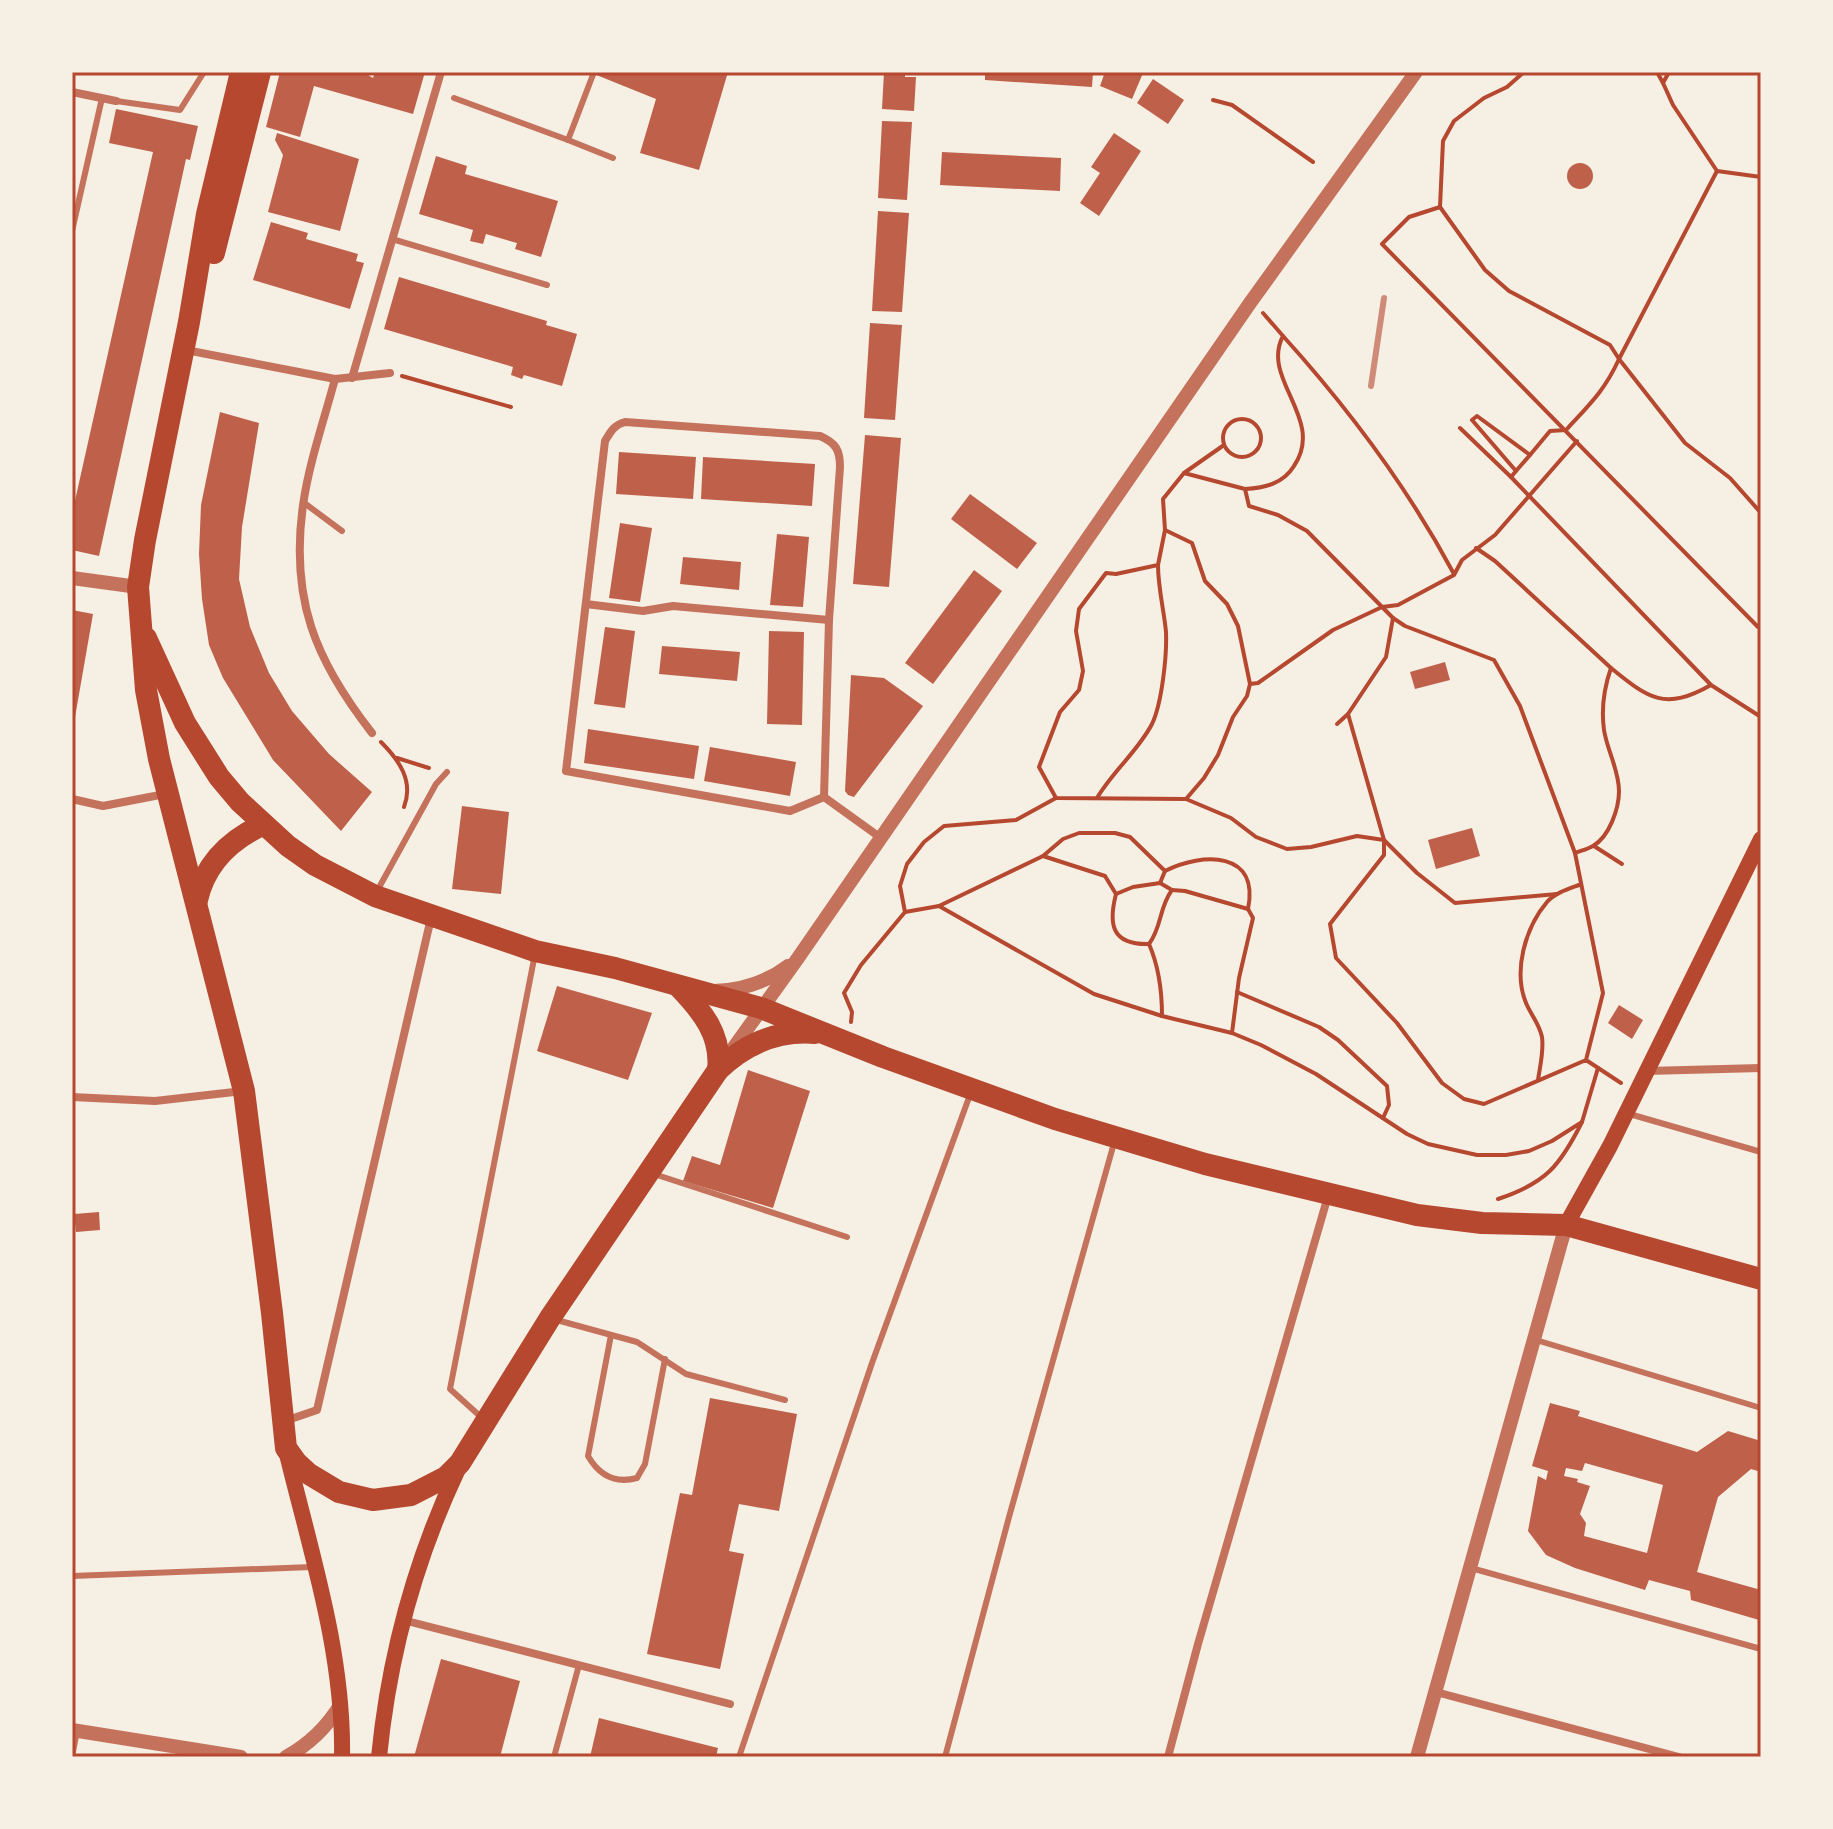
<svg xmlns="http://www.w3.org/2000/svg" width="1833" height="1829" font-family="Karla,sans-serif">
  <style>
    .building { fill: #bf614a; fill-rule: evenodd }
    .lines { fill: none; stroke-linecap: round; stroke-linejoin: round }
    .path { stroke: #b5482f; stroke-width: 4 }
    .service { stroke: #c5725c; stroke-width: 6 }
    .minor { stroke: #c5725c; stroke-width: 8 }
    .tertiary { stroke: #c5725c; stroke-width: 14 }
    .secondary { stroke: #b5482f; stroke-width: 16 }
    .trunk { stroke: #b5482f; stroke-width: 22 }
    .rail { stroke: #cf8b77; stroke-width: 6 }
    .neatline { fill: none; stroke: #b5482f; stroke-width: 3 }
  </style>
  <rect width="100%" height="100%" fill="#f6efe4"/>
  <g class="building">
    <path d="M280,72H363L373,78L375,72H425L413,114L314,86L300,137L266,127Z"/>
    <path d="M589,72H728L699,170L640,153L656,99Z"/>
    <path d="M884,72H905V77H916L914,111L882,109Z"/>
    <path d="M985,72H1093L1092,87L985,80Z"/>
    <path d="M1105,72L1143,73L1132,99L1100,86Z"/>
    <path d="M1153,79L1184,100L1168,124L1137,103Z"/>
    <path d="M116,109L198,126L190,160L186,159L99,556L72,550V514L153,152L109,143Z"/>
    <path d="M882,121L912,122L907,200L878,198Z"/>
    <path d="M277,133L359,159L340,231L268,212L283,155L275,140Z"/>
    <path d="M1114,133L1141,151L1099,216L1080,203L1100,173L1091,167Z"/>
    <path d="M942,152L1061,158L1060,191L940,185Z"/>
    <path d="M436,156L467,166L465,174L558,201L541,257L515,249L517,243L486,234L483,244L470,241L473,230L419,214Z"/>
    <circle cx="1580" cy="176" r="13"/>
    <path d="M878,211L909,213L902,312L872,311Z"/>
    <path d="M271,222L308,233L306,239L358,254L356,261L364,263L350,309L253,280Z"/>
    <path d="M399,277L547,321L546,325L577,334L562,386L524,375L522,379L511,375L513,367L384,329Z"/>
    <path d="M870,323L902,325L895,420L864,418Z"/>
    <path d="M220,412L259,423L242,527L239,579L250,627L269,673L292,711L329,754L372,792L341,831L273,760L223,678L209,645L202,599L199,554L201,505Z"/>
    <path d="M865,435L901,438L889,587L853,584Z"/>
    <path d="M619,452L696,457L693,499L616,494Z"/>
    <path d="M703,457L815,464L812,506L701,499Z"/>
    <path d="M970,494L1037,543L1017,569L951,519Z"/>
    <path d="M620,523L652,528L640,602L609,598Z"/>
    <path d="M777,534L809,537L803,607L770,605Z"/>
    <path d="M683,557L741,562L739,590L680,584Z"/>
    <path d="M974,570L1002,591L933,684L905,663Z"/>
    <path d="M72,610L93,614L74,723L72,722Z"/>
    <path d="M605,627L635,631L625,708L594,704Z"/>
    <path d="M769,631L804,632L802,725L767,724Z"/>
    <path d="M662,646L740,652L737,681L659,674Z"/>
    <path d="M1445,662L1450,680L1415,689L1410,672Z"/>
    <path d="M851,675L884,678L923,706L854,797L848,795L845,791Z"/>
    <path d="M588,729L699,746L694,779L584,763Z"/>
    <path d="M710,747L796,762L790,796L704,781Z"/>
    <path d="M462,806L509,812L501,894L452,889Z"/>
    <path d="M1472,828L1480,856L1436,869L1428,840Z"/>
    <path d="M557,986L652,1013L628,1080L537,1051Z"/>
    <path d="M1619,1005L1643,1020L1632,1039L1608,1023Z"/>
    <path d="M748,1070L810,1091L773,1208L683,1181L692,1156L720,1165Z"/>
    <path d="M99,1212L100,1230L76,1232L74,1214Z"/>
    <path d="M710,1398L797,1414L779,1511L739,1504L729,1551L744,1554L720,1669L647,1654L680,1493L692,1495Z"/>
    <path d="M1550,1403L1580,1411L1578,1416L1697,1452L1728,1431L1761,1441V1472L1751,1469L1718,1497L1697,1572L1761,1590L1759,1620L1691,1600L1690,1591L1649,1580L1645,1590L1575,1568L1546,1555L1528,1531L1538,1476L1546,1480L1548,1471L1532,1466ZM1585,1463L1663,1485L1647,1553L1584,1536L1586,1523L1580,1514L1590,1486L1577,1482L1578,1479L1564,1476L1566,1468L1582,1471Z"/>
    <path d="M441,1659L520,1681L500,1757H414Z"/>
    <path d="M599,1718L718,1748L716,1757H590Z"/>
  </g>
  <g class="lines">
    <g class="path">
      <path d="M1524,72L1507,87L1484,98L1454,121L1443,141L1440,207L1485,270L1509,291L1610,345L1619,359L1717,171"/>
      <path d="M1657,72L1663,83L1669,72"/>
      <path d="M1663,83L1673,105L1717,171L1761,177"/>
      <path d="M1213,100L1232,105L1313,162"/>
      <path d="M1440,207L1409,217L1382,244L1758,627L1761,624"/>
      <path d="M1283,336C1349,409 1408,488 1454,574"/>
      <path d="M402,376L511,407"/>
      <circle cx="1242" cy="438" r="19"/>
      <path d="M1460,428L1511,477L1516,471L1472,420L1477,416L1530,455L1550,431L1566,430C1590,404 1605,390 1619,359L1685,443L1730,478L1761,513"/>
      <path d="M1516,471L1530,455"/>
      <path d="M1184,473L1224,445"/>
      <path d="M1511,477L1711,685L1761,717"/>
      <path d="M1245,489C1264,488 1283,484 1294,466C1326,419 1260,379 1283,336L1263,313"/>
      <path d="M1165,530L1192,543L1205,581L1227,604L1238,626L1250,684"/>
      <path d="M1476,548L1495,561L1611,668"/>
      <path d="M1393,618L1386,657L1348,714L1384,840L1417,873L1455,903L1557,894"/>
      <path d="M1337,724L1348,714"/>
      <path d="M381,742C399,760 414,781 404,807"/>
      <path d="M397,758L429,768"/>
      <path d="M1097,798C1113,771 1138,751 1152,724C1162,703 1167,655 1166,632C1164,610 1158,588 1158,565"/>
      <path d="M1186,799L1204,778L1218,755L1233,717L1247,696L1250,684L1258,683L1333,630L1382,607L1398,605L1454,575L1462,560L1495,535L1577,441"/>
      <path d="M1594,846L1622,864"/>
      <path d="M1575,853C1580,851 1588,849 1593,846C1609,837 1619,809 1619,791C1619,770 1607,750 1604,730C1601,708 1604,688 1611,668C1649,699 1665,711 1711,685"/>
      <path d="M1043,856L1063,839L1079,833H1115L1130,837L1165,871L1160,883"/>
      <path d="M1165,871C1203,852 1260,851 1248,909L1185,891L1172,890"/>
      <path d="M1116,894L1133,887L1160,883L1172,890C1159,907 1162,927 1149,944"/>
      <path d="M939,906L1043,856L1105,876L1116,894C1108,925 1112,945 1149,944C1159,967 1162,991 1162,1016"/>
      <path d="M905,912L939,906L1094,994L1162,1016L1232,1033L1261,1045L1316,1074L1407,1134L1428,1144L1477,1155H1506L1529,1151L1552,1141L1582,1122C1560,1166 1546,1183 1498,1199"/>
      <path d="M1237,992L1319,1027L1338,1040L1387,1086L1389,1105L1383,1118"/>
      <path d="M851,1022L852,1012L844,993L861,965L905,912L900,886L907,864L924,842L944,826L1016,820L1056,798"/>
      <path d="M1232,1033L1239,978L1253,918L1248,909"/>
      <path d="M1586,1060L1484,1104L1464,1099L1442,1083L1397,1023L1336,958L1330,924L1384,855V840L1357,836L1311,847L1287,849L1256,837L1231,818L1186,799L1056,798L1039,767L1060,712L1079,690L1083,671L1076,631L1079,609L1106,573L1116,574L1158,565L1165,530L1163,499L1184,473L1245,489L1249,506L1278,515L1307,531L1393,618L1405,626L1494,660L1520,706L1575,853L1603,993L1586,1060L1621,1083"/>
      <path d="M1538,1080C1540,1066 1544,1051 1542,1037C1539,1023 1531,1015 1526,1003C1513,971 1525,928 1547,902C1555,893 1568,889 1579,885"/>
      <path d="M1582,1122L1598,1068"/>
    </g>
    <g class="service">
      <path d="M594,72L568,140L613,158"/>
      <path d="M454,98L568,140"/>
      <path d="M116,101L180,110L204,72"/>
      <path d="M72,231L102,98"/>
      <path d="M392,239L547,285"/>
      <path d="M303,502L342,531"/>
      <path d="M376,893L436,784L447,772"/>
      <path d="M1626,1113L1761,1152"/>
      <path d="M654,1174L847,1237"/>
      <path d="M553,1319L637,1342L686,1374L785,1400"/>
      <path d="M611,1335L588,1456C599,1475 615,1484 637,1478L645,1464L665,1359"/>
      <path d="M1536,1340L1761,1408"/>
      <path d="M481,1417L450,1389L535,954"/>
      <path d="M1471,1568L1761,1649"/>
      <path d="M72,1576L312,1567"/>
      <path d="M72,1757L77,1731"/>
      <path d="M554,1757L579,1665"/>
      <path d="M739,1757L872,1363L971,1092"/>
      <path d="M945,1757L1009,1517L1114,1143"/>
    </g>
    <g class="minor">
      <path d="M72,92L116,101"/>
      <path d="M186,350L335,379L390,373"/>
      <path d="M352,378L441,72"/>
      <path d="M335,379C324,420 309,463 303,505C290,599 315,660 372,733"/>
      <path d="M586,604L643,611L673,606L829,620"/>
      <path d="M824,797L829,620L840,467C840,450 836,443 820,436L625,422C614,425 611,431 605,441L566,771L790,811L824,797L881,838"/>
      <path d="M72,799L103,806L165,794"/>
      <path d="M1647,1071L1761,1068"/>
      <path d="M72,1097L155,1101L243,1091"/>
      <path d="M285,1421L317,1410L431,918"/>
      <path d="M403,1620L730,1704"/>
      <path d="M1436,1692L1679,1757"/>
      <path d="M1168,1757L1198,1644L1328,1196"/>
    </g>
    <g class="tertiary">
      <path d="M72,578L138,587"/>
      <path d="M714,991C741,990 767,982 788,966"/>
      <path d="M727,1057L798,958L1250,303L1416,72"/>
      <path d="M72,1730L241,1757"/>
      <path d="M286,1757C310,1744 327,1727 341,1704"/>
      <path d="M1417,1757L1566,1225"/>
    </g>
    <g class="secondary">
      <path d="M1566,1225L1610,1146L1761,839"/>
      <path d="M287,1454C311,1553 344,1654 342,1757"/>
      <path d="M379,1757C389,1656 415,1560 458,1469"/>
    </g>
    <g class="trunk">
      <path d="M241,72L207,214L189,322L145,540L138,587L146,690L159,759L244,1091L272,1313L286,1448L296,1462L309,1474L339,1492L373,1500L411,1495L446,1477L460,1463L550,1318L718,1070C722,1035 702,1011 679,987"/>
      <path d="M214,253L260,72"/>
      <path d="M146,638L185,723L219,777L240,802L288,846L315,865L375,896L535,951L615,968L761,1008L883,1057L1055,1119L1205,1164L1417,1215L1482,1223L1566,1225L1761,1279"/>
      <path d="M197,900C205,864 230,840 262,825"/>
      <path d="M718,1070C745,1044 776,1030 815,1033"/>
    </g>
    <path class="rail" d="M1371,386L1384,298"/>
  </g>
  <rect width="1833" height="1829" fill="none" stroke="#f6efe4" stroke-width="148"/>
  <rect x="74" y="74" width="1685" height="1681" class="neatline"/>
</svg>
